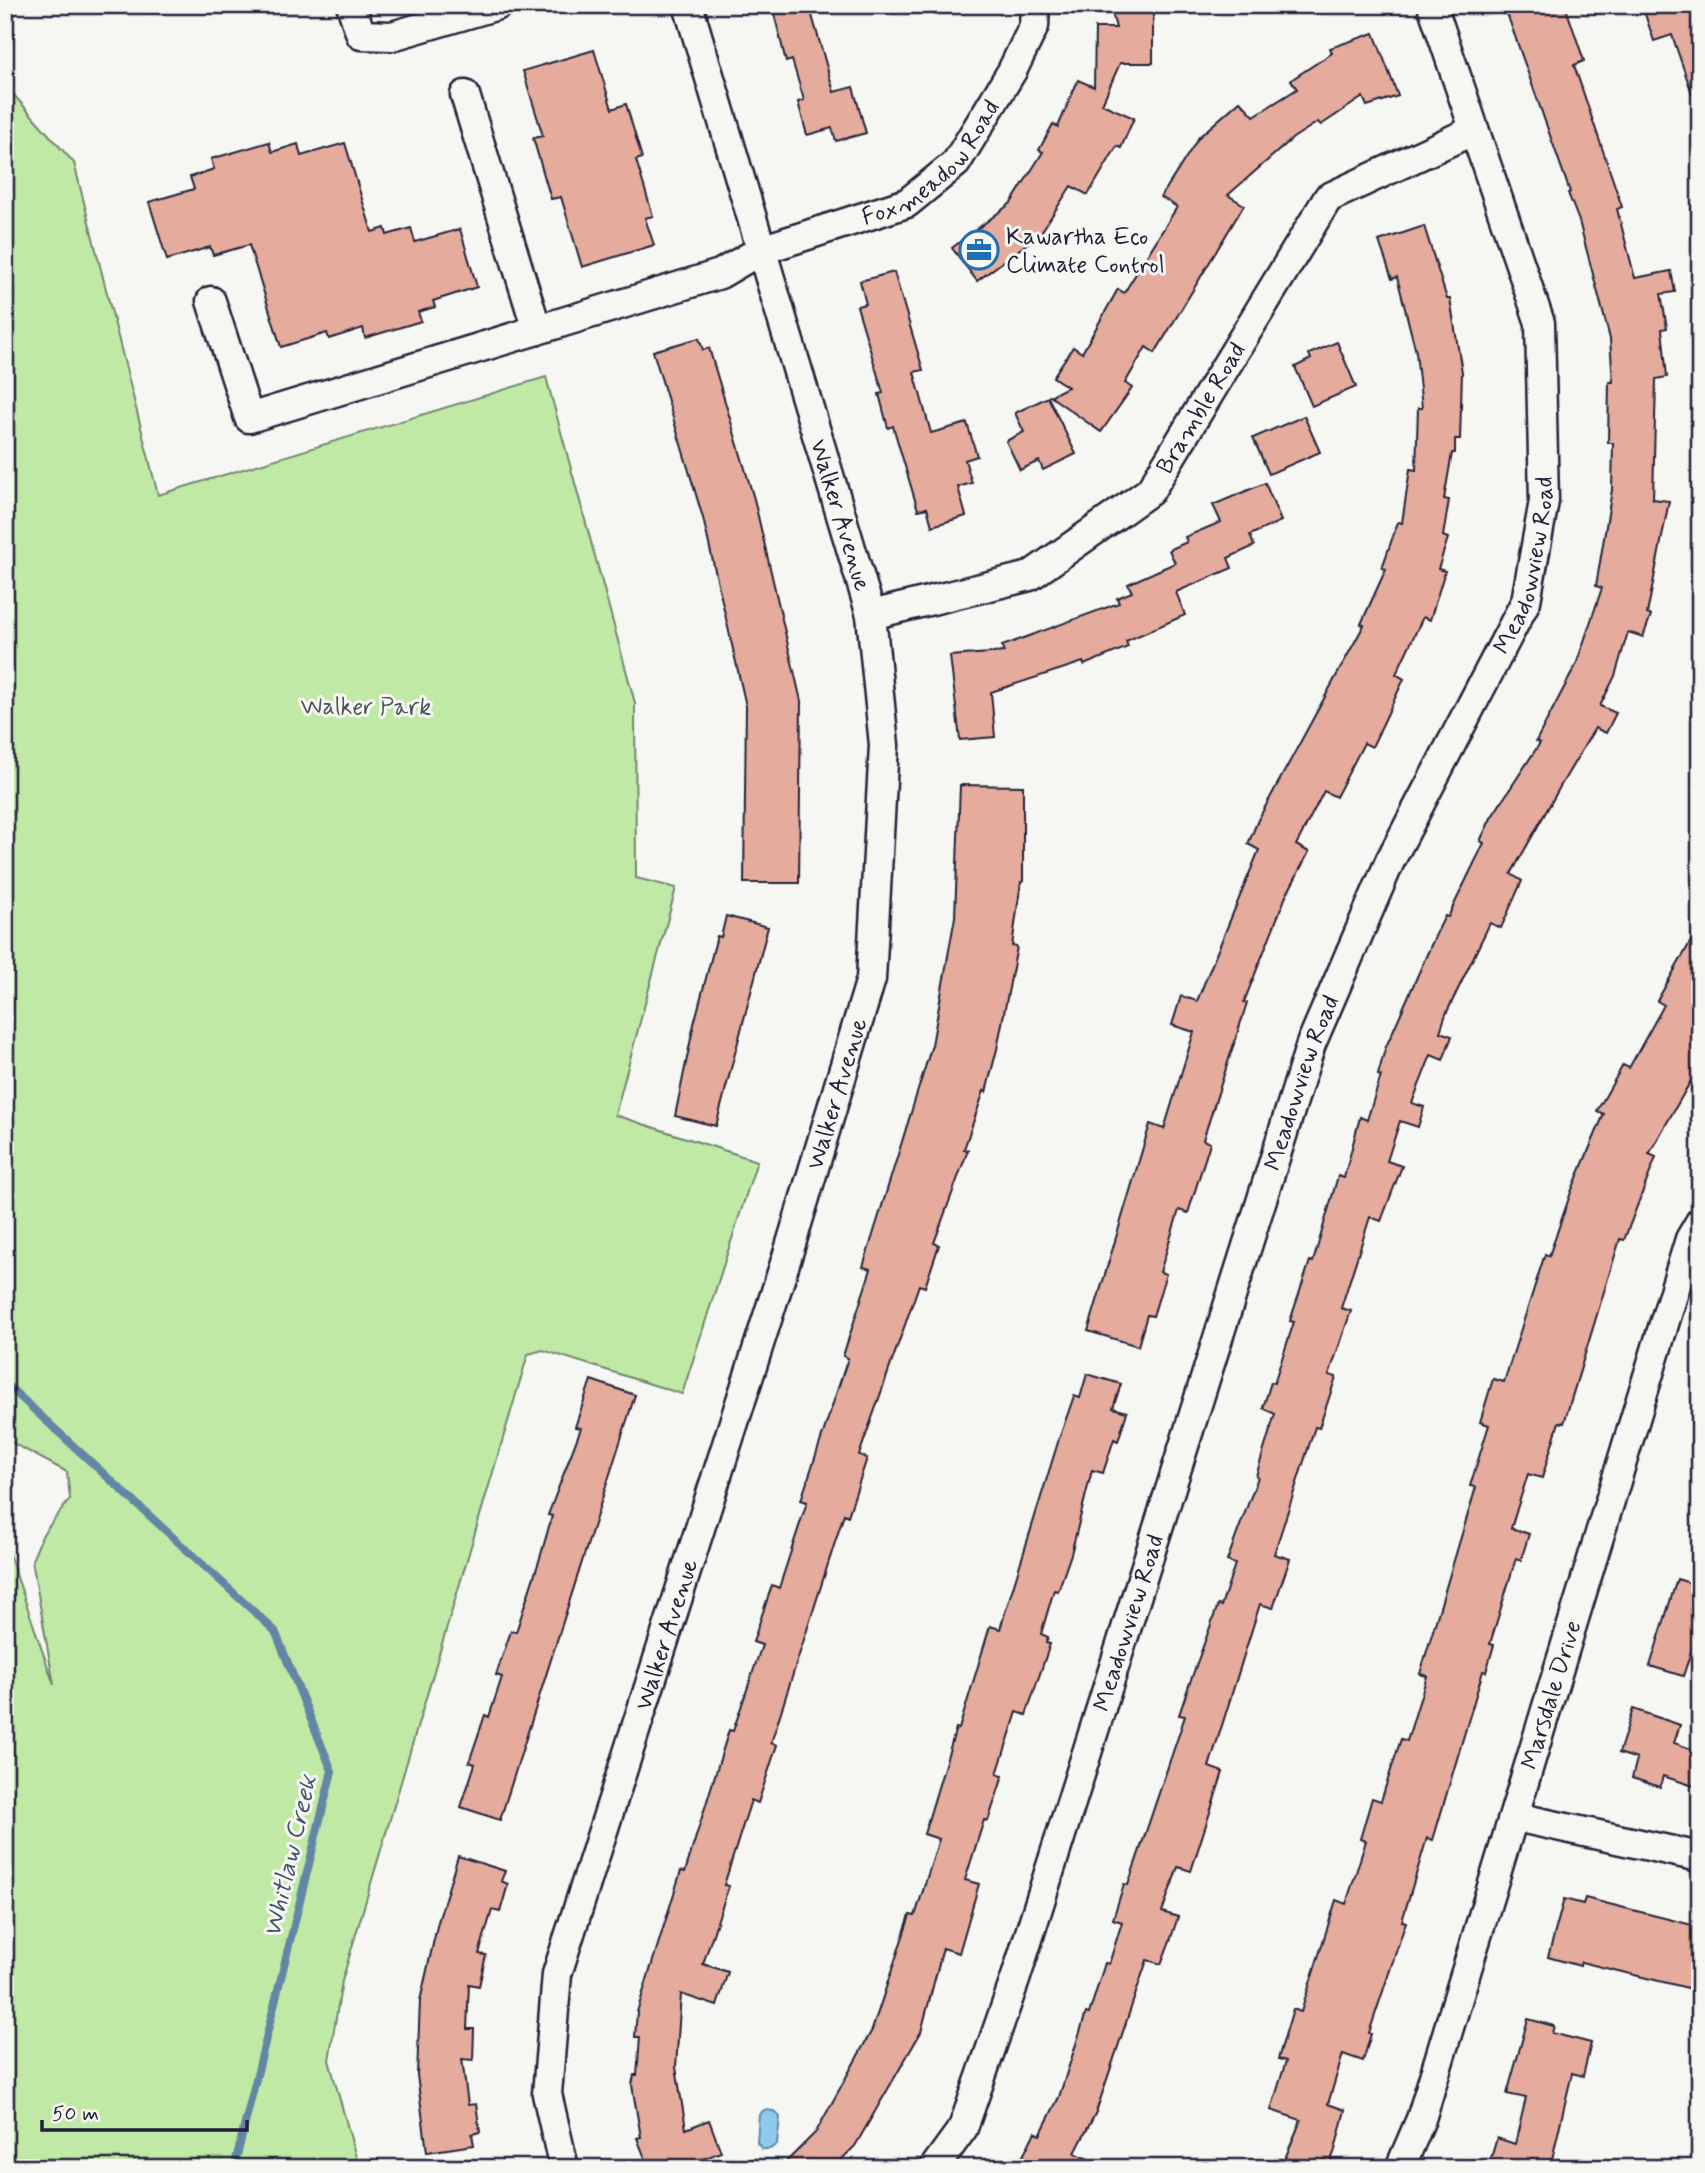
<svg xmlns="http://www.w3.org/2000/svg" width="1705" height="2173" font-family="Mynerve,sans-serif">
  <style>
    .green { fill: #c0e9a5; stroke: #718670; stroke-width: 2 }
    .water { fill: #8dcaed; stroke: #6287a6; stroke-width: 2 }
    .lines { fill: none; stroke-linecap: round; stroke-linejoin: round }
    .stream { stroke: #6287a6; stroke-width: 8 }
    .building { fill: #e5ac9d; stroke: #22223b; stroke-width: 2 }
    .minor-casing { stroke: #22223b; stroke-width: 33 }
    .minor { stroke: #f6f6f2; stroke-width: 28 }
    .labels { text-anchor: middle; stroke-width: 6; stroke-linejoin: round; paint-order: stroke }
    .street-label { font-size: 24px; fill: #22223b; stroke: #f6f6f2 }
    .poi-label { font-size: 24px; fill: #22223b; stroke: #f6f6f2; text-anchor: start }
    .park-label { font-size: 24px; fill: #4a5456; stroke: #f6f6f2 }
    .water-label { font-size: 26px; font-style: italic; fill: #425470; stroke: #f6f6f2 }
  </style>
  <rect width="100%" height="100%" fill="#f6f6f2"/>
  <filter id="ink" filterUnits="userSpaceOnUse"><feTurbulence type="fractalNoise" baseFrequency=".0143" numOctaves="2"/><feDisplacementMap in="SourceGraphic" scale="14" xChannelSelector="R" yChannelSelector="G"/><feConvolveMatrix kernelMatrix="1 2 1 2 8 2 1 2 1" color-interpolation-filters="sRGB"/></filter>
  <g filter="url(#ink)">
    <path class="green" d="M5,85L74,163L158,495L546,377L635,703L636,878L676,888L615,1115L757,1161L682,1394L543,1350L528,1354L342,1981L329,2060L359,2168H5V1542L54,1685L32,1560L43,1534L70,1499L67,1472L5,1439Z"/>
    <path class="water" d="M764,2110L774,2111L780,2117L777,2144L770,2149H762L757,2143L759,2115Z"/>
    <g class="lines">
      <path class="stream" d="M5,1383L275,1631L332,1771L234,2168"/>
    </g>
    <g class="building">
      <path d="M772,5H809L834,92L853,87L866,133L836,141L832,128L807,135L798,102L804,100L792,60L786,62Z"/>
      <path d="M1110,5H1153V63H1120L1102,104L1134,118L1121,148L1117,146L1088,195L1071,186L1040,234L977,281L952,248L1011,203L1043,152L1039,150L1053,124L1058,127L1078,80L1094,87L1095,28H1116Z"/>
      <path d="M1504,5H1565L1584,61L1574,65L1622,207L1617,209L1635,278L1671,271L1675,292L1661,294L1667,328L1662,329L1667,377L1656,379L1653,499L1669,501L1647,614L1651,615L1643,637L1628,632L1615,676L1600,706L1616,713L1606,733L1595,728L1561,785L1511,874L1522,881L1501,928L1490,923L1446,1014L1440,1032L1452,1036L1443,1060L1431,1055L1412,1103L1424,1107L1418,1127L1400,1121L1387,1161L1402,1166L1381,1221L1370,1217L1341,1308L1351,1311L1329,1375L1336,1377L1319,1428L1315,1427L1274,1554L1290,1559L1273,1608L1260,1604L1209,1767L1223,1772L1191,1871L1178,1867L1162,1912L1178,1917L1171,1938L1161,1964L1147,1960L1096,2112L1075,2153L1107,2168H1017L1035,2132L1040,2135L1059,2097L1086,2013L1089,2014L1105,1963L1109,1964L1122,1922L1113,1919L1124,1884L1128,1885L1178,1737L1185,1716L1179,1715L1188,1688L1218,1605L1221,1606L1235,1564L1227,1561L1258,1477L1256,1476L1275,1414L1263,1408L1271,1382L1274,1383L1294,1322L1290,1321L1310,1261L1313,1262L1338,1176L1344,1178L1360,1117L1367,1120L1381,1076L1378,1075L1385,1049L1436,934L1445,916L1448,917L1484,843L1480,841L1491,818L1540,743L1536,741L1576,665L1602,588L1596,586L1612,490L1613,443H1608L1609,382H1613L1610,339L1579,221L1568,193L1570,192Z"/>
      <path d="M1642,5H1700V104L1696,105L1672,35L1654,41Z"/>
      <path d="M1374,33L1398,96L1367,106L1363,97L1321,125L1318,122L1293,138L1228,195L1244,205L1155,353L1146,347L1125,383L1132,388L1101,432L1050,396L1068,387L1053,377L1073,347L1082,353L1118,289L1124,293L1177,207L1161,197L1199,137L1240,101L1254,116L1297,89L1291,80L1332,53L1330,48Z"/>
      <path d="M594,50L612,109L626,104L642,158L636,160L653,216L645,218L654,245L582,267L561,197L551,199L533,138L543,136L523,71Z"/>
      <path d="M269,142L272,152L298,144L301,156L345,143L372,232L385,228L387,235L411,228L415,242L460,229L477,287L433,301L435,307L418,312L421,321L365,338L363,328L329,339L327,333L281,347L249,245L213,255L210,247L167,260L149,202L194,189L190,177L214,169L211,159Z"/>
      <path d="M1424,226L1447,299H1450L1462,372L1460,439H1455V453H1452L1444,499L1449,500L1443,536L1448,538L1438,569L1445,571L1430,620L1423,617L1396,674L1404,679L1372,747L1364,743L1336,797L1324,791L1296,845L1309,852L1286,896L1244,1002L1247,1003L1203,1140L1210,1143L1188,1213L1179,1210L1160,1272L1166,1274L1153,1316L1147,1315L1138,1346L1088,1331L1150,1124L1164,1129L1194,1032L1172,1025L1181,996L1197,1001L1259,850L1248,844L1258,820L1364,625L1361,624L1386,569L1382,568L1398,522L1402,523L1410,469L1416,470L1418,408H1422L1416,352L1397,277L1392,279L1379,241Z"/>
      <path d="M894,272L923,370L914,372L931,433L967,423L977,456L965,460L972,483L958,487L966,516L932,526L927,508L918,510L893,426L888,428L879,394L883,393L857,306L866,304L860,281Z"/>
      <path d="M699,338L703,350L709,348L754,499L801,701L799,883H744L746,706L703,518L653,351Z"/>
      <path d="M1337,342L1356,387L1312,406L1295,367L1311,359L1309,354Z"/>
      <path d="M1048,397L1076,454L1043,470L1039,461L1020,470L1006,441L1024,432L1015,413Z"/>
      <path d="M1304,416L1320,452L1269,474L1253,438Z"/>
      <path d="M1265,483L1281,521L1250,535L1254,546L1228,558L1232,568L1176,592L1185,615L1126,641L1128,647L1084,665L1083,662L991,692L995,737L960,740L950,656L1004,652L1002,646L1119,603L1117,598L1132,592L1128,584L1175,563L1169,550L1187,542L1185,537L1221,522L1213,505Z"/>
      <path d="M960,785L1023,786V882H1021L1012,946L1017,947L997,1049L986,1092L984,1091L964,1149L968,1150L934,1243L939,1245L925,1287L919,1285L859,1455L867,1458L848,1516L844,1514L771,1743L777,1745L758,1803L751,1800L724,1885L729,1886L703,1964L728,1972L717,2006L681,1994L676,2067L686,2129L709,2120L721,2152L680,2168H649L637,2138L641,2137L632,2085L634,2075H637L640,2037H635L637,2012L681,1871L685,1872L729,1730L733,1731L762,1645L753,1642L772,1585L779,1588L807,1502L801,1500L848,1358L843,1356L871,1269L863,1267L932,1045L955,917Z"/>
      <path d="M726,916L768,927L716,1126L675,1116L694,1024L717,936L721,937Z"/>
      <path d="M1700,925V1065L1649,1154L1656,1157L1624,1240L1620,1239L1564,1423L1559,1422L1542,1478L1528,1474L1511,1528L1529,1534L1521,1560L1516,1558L1490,1644L1494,1645L1486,1672L1483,1671L1433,1840L1427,1838L1402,1921L1406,1922L1369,2033L1371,2034L1363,2061L1343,2054L1328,2104L1345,2110L1335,2150L1328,2168H1281L1301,2120L1271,2110L1286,2061L1278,2059L1293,2009L1301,2012L1336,1900L1346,1904L1366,1841L1360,1839L1372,1798L1381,1801L1401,1739L1407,1741L1427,1676L1420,1674L1476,1487L1470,1486L1489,1425L1480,1422L1493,1379L1504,1382L1545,1254L1549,1256L1571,1192L1604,1114L1597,1111L1623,1065L1629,1068L1664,1005L1657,1001Z"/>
      <path d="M1087,1374L1121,1384L1113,1408L1127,1412L1118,1441L1114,1439L1103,1473L1092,1470L1071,1554L1058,1591L1054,1590L1041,1634L1048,1637L1046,1643L1050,1644L1026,1715L1017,1712L997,1774L1003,1776L988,1821L984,1820L965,1880L979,1884L959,1953L943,1948L921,2032L855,2146L833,2168H780L816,2132L872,2030L910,1915L915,1916L939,1839L924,1834L956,1728L959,1729L990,1626L1000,1629L1059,1439L1074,1396L1080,1398Z"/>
      <path d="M591,1380L635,1395L500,1820L461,1807L475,1764L469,1762L485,1715L489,1717L502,1677L496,1675L511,1631L516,1632L540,1558L552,1516L548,1515L581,1428L575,1427Z"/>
      <path d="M1677,1579L1700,1586V1625L1683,1676L1650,1666Z"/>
      <path d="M1633,1709L1680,1725L1674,1743L1700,1752V1788L1663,1776L1660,1787L1632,1778L1637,1759L1619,1753Z"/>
      <path d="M458,1856L505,1871L501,1881L508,1884L500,1912L492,1910L479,1954L486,1955L479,1986L469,1984L467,2029H474L473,2060L462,2059L468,2105L476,2104L480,2132L472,2134L474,2145L427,2152L417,2075L420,2001L438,1922Z"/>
      <path d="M1585,1898L1700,1927V1991L1581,1962L1580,1966L1548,1957L1564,1899L1583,1904Z"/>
      <path d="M1528,2019L1554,2026L1552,2033L1591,2043L1583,2076L1572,2073L1550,2168H1488L1497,2138L1515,2144L1526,2098L1507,2094Z"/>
    </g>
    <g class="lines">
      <g class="minor-casing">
        <g id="minor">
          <path d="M351,5L361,35L392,36L498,5"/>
          <path id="s1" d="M465,95L537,330L720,274L761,250L907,203L956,163L1012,71L1034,26L1035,5"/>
          <path d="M211,301L249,418L537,330"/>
          <path id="s2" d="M871,615L1030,576L1150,491L1328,198L1474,130"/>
          <path d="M1515,1817L1700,1857"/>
          <path id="s3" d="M564,2168L547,2094L557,1974L787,1257L871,979L884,745L871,615L688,5"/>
          <path id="s4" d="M934,2168L963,2128L1016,1977L1311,1044L1390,861L1526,601L1544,501L1540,323L1432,5"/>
          <path id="s5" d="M1400,2168L1421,2119L1690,1239L1700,1222"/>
        </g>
      </g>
      <use href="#minor" class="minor"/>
    </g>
  </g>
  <defs>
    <g id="office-ring" transform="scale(2.0125)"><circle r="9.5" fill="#f6f6f2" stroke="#1f6fb2" stroke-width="1.5"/><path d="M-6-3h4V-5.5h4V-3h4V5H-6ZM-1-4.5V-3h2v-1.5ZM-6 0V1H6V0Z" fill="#1f6fb2"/></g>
  </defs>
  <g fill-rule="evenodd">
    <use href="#office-ring" x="979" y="250"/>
  </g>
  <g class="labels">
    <g class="street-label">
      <text dy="8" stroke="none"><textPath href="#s1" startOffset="682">Foxmeadow Road</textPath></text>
      <text dy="8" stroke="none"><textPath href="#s2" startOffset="408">Bramble Road</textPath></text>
      <text transform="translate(841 515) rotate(73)" y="8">Walker Avenue</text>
      <text dy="8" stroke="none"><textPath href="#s4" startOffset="1715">Meadowview Road</textPath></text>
      <text dy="8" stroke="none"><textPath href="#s4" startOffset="1148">Meadowview Road</textPath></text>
      <text dy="8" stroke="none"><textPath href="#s3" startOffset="1120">Walker Avenue</textPath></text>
      <text dy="8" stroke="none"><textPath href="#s4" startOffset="581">Meadowview Road</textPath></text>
      <text dy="8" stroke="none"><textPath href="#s3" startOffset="553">Walker Avenue</textPath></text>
      <text dy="8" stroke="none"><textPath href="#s5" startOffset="497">Marsdale Drive</textPath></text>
    </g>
    <g class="poi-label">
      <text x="1006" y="244">Kawartha Eco<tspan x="1006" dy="28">Climate Control</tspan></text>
    </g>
    <g class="park-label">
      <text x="366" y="714">Walker Park</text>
    </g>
    <g class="water-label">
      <text transform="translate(289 1856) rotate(-77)" y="9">Whitlaw Creek</text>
    </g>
  </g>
  <rect width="1705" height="2173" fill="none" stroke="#f6f6f2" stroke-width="28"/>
  <rect x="14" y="14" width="1677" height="2145" fill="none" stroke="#22223b" stroke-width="2.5" filter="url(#ink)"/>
  <path d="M42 2120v10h205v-10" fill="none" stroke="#22223b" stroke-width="3.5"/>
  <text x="52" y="2120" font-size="21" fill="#22223b" stroke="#f6f6f2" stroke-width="5" paint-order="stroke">50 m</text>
</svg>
